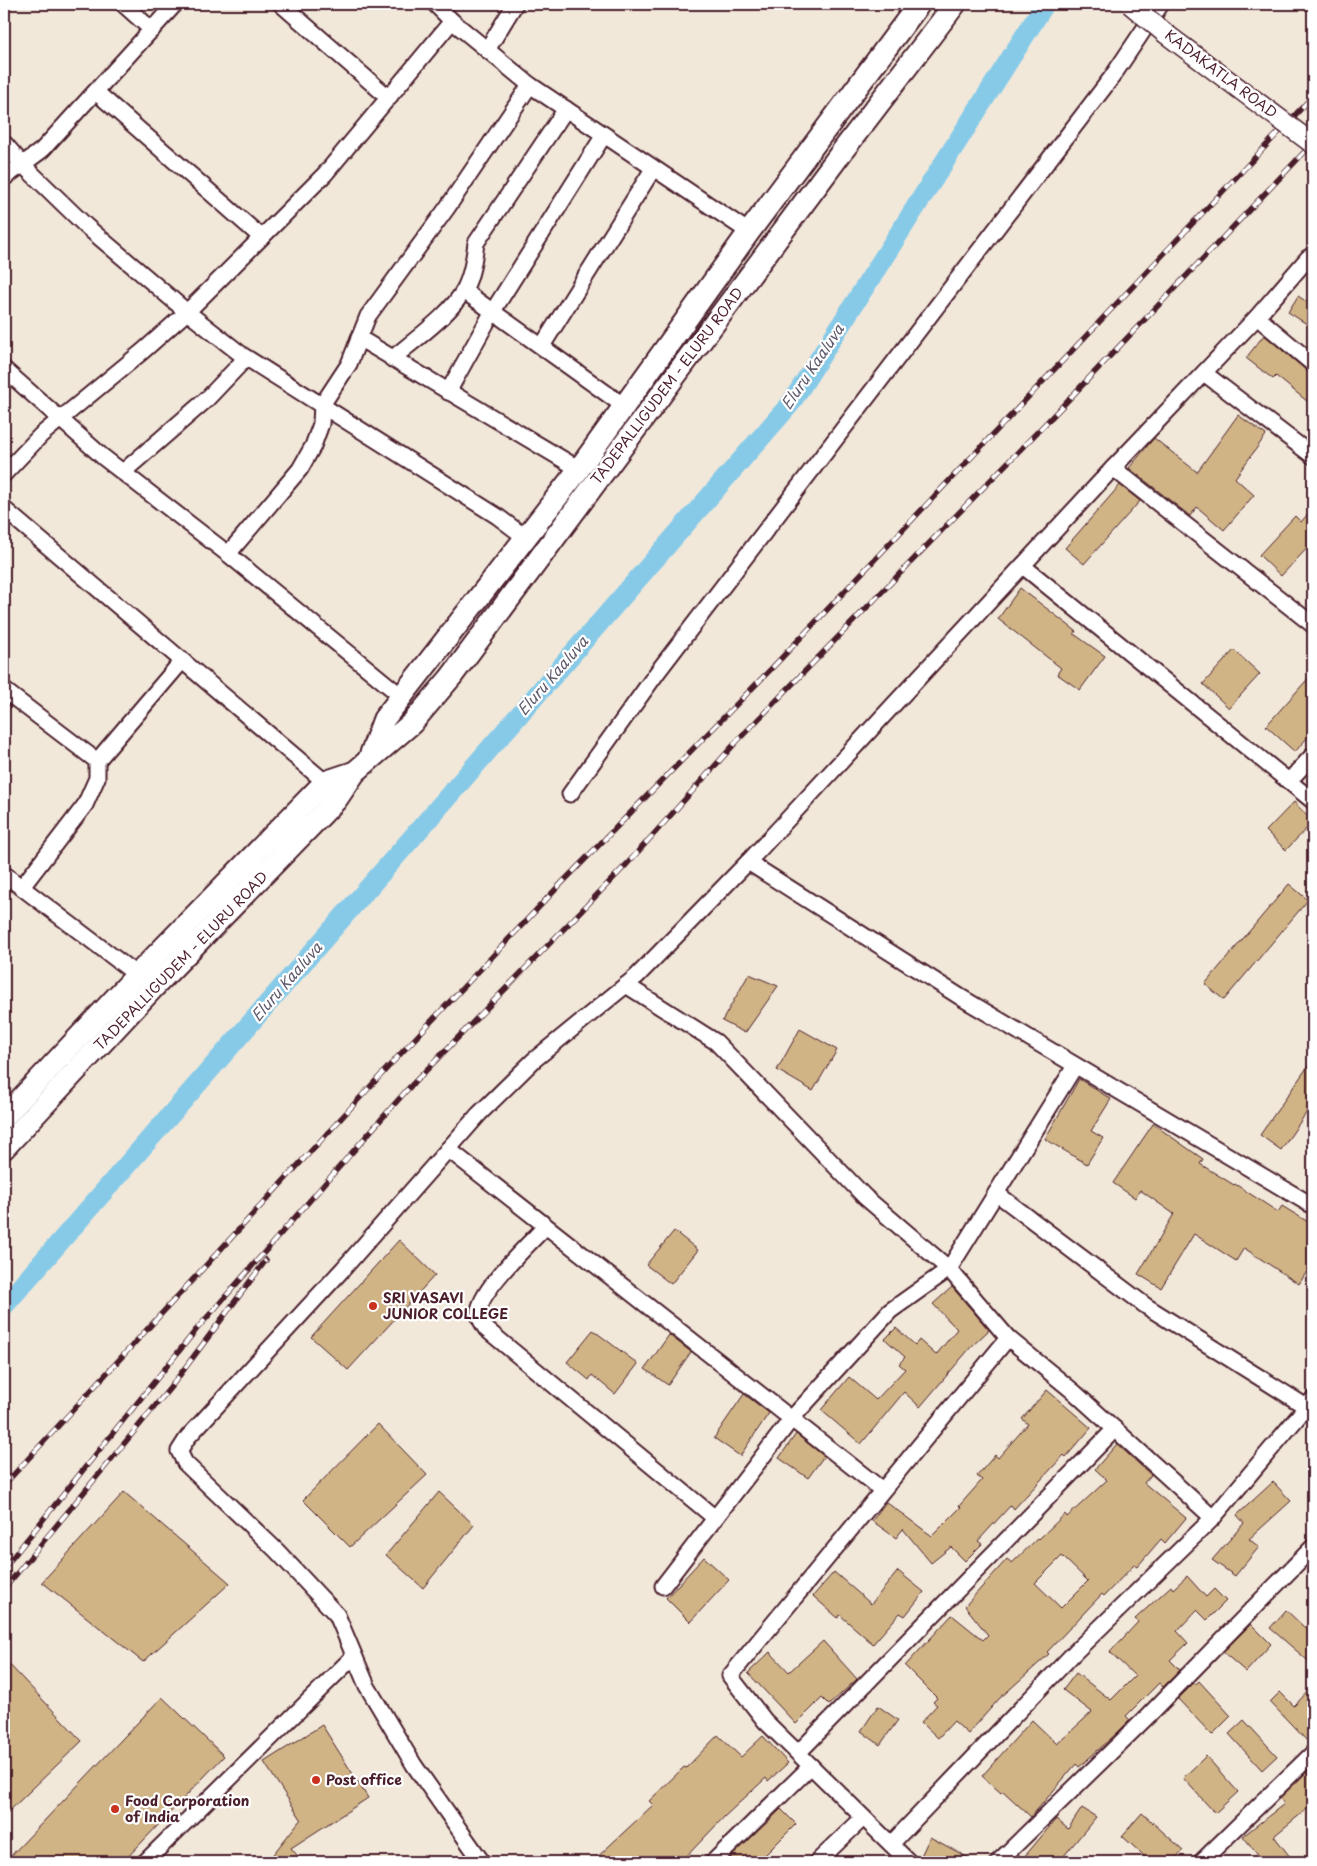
<svg xmlns="http://www.w3.org/2000/svg" width="1317" height="1866" font-family="'Playpen Sans',sans-serif">
  <style>
    .lines { fill: none; stroke-linecap: round; stroke-linejoin: round }
    .canal { stroke: #87cae8; stroke-width: 20 }
    .building { fill: #d0b485; stroke: #4a1f2b; fill-rule: evenodd }
    .minor-casing { stroke: #4a1f2b; stroke-width: 19 }
    .secondary-casing { stroke: #4a1f2b; stroke-width: 25 }
    .minor { stroke: #fff; stroke-width: 15 }
    .secondary { stroke: #fff; stroke-width: 21 }
    .rail-casing { stroke: #4a1f2b; stroke-width: 5.5 }
    .rail { stroke: #fff; stroke-width: 4; stroke-dasharray: 11; stroke-linecap: butt }
    .tertiary-bridge-casing { stroke: #4a1f2b; stroke-width: 22; stroke-linecap: butt }
    .tertiary-bridge { stroke: #fff; stroke-width: 19 }
    .poi-dot { fill: #c8321e; stroke: #fff; stroke-width: 2 }
    .labels { text-anchor: middle; stroke-width: 4.5; stroke-linejoin: round; paint-order: stroke }
    .street-label { font-size: 14px; fill: #4a1f2b; stroke: #fff }
    .poi-label { font-size: 14px; font-weight: bold; fill: #4a1f2b; stroke: #fff; text-anchor: start }
    .water-label { font-size: 15px; font-style: italic; fill: #5f5b6d; stroke: #fff }
  </style>
  <rect width="100%" height="100%" fill="#f1e8da"/>
  <filter id="ink" filterUnits="userSpaceOnUse"><feTurbulence type="fractalNoise" baseFrequency=".02" numOctaves="2"/><feDisplacementMap in="SourceGraphic" scale="10" xChannelSelector="R" yChannelSelector="G"/><feConvolveMatrix kernelMatrix="1 2 1 2 8 2 1 2 1" color-interpolation-filters="sRGB"/></filter>
  <g filter="url(#ink)">
    <g class="lines">
      <path class="canal" d="M4,1306L791,403L1045,4"/>
    </g>
    <g class="building">
      <path d="M1298,296L1313,306V328L1288,312Z"/>
      <path d="M1264,335L1307,371L1313,373V406L1276,376L1273,379L1246,358Z"/>
      <path d="M1238,415L1266,435L1235,478L1254,495L1224,530L1197,507L1190,516L1129,468L1154,438L1197,472Z"/>
      <path d="M1120,485L1140,501L1084,564L1065,548Z"/>
      <path d="M1313,508V542L1281,576L1259,555L1295,516L1301,522Z"/>
      <path d="M1020,588L1076,631L1074,634L1105,656L1080,690L1057,674L1061,668L998,619Z"/>
      <path d="M1234,650L1260,674L1229,708L1203,684Z"/>
      <path d="M1313,673V731L1295,752L1266,726Z"/>
      <path d="M1294,802L1313,822L1286,850L1266,831Z"/>
      <path d="M1289,884L1308,900L1224,1000L1205,984Z"/>
      <path d="M749,974L778,986L745,1033L722,1021Z"/>
      <path d="M800,1029L837,1050L813,1091L777,1070Z"/>
      <path d="M1313,1059V1103L1281,1150L1260,1135Z"/>
      <path d="M1079,1079L1111,1099L1091,1131L1103,1138L1087,1164L1045,1139Z"/>
      <path d="M1153,1124L1203,1159L1200,1164L1234,1185L1235,1184L1278,1212L1282,1206L1313,1225V1262L1299,1284L1244,1248L1236,1261L1194,1234L1161,1288L1138,1274L1174,1214L1140,1190L1135,1198L1113,1183Z"/>
      <path d="M674,1231L698,1250L671,1284L646,1265Z"/>
      <path d="M399,1240L435,1275L348,1370L311,1337Z"/>
      <path d="M952,1287L989,1330L971,1347L920,1407L904,1392L861,1444L821,1410L849,1377L876,1400L905,1369L899,1364L905,1357L885,1339L896,1328L915,1345L919,1340L936,1355L957,1329L933,1304Z"/>
      <path d="M593,1330L638,1364L615,1394L592,1375L589,1380L567,1362Z"/>
      <path d="M669,1335L691,1352L668,1385L645,1369Z"/>
      <path d="M1047,1390L1091,1428L1066,1457L1064,1455L1014,1509L1011,1505L978,1541L982,1544L965,1561L951,1547L931,1563L903,1529L896,1538L872,1521L886,1502L932,1536L961,1507L959,1506L982,1480L977,1476L995,1455L998,1458L1028,1424L1022,1419Z"/>
      <path d="M744,1394L769,1413L740,1456L714,1438Z"/>
      <path d="M378,1424L427,1475L350,1547L303,1500Z"/>
      <path d="M796,1434L824,1456L808,1478L779,1458Z"/>
      <path d="M1117,1444L1151,1475L1144,1483L1186,1518L1165,1543L1161,1539L1137,1567L1134,1565L1104,1596L1102,1594L1047,1652L1049,1654L999,1699L968,1734L954,1721L938,1738L921,1722L937,1705L933,1702L937,1698L905,1666L952,1615L983,1640L988,1635L965,1606L1007,1559L1012,1563L1038,1538L1039,1539L1065,1514L1067,1517L1107,1480L1095,1469ZM1062,1556L1088,1581L1061,1608L1035,1583Z"/>
      <path d="M1273,1482L1291,1501L1249,1539L1259,1547L1235,1576L1212,1560L1244,1523L1237,1515Z"/>
      <path d="M124,1492L230,1583L143,1662L42,1582Z"/>
      <path d="M439,1492L474,1525L423,1588L386,1555Z"/>
      <path d="M704,1557L729,1580L690,1622L666,1598Z"/>
      <path d="M898,1571L924,1592L905,1616L900,1613L873,1644L840,1615L838,1618L813,1596L834,1572L871,1604Z"/>
      <path d="M1187,1576L1206,1597L1214,1589L1226,1601L1207,1620L1197,1610L1177,1631L1188,1643L1170,1660L1180,1670L1163,1687L1159,1683L1126,1716L1130,1720L1116,1734L1079,1767L1076,1764L1031,1817L1003,1791L1001,1793L982,1776L1032,1720L1057,1744L1092,1712L1063,1690L1076,1673L1111,1700L1135,1676L1110,1652L1138,1622L1135,1619L1171,1586L1173,1589Z"/>
      <path d="M1286,1610L1305,1628L1313,1617V1665L1270,1628Z"/>
      <path d="M1251,1624L1271,1644L1246,1672L1223,1652Z"/>
      <path d="M823,1641L857,1679L829,1705L822,1698L796,1724L748,1673L770,1652L789,1672Z"/>
      <path d="M4,1659L82,1741L4,1816Z"/>
      <path d="M1199,1681L1231,1716L1212,1735L1178,1699L1194,1683L1196,1684Z"/>
      <path d="M1313,1686V1744H1310L1270,1702L1280,1692L1294,1706Z"/>
      <path d="M162,1697L224,1756L123,1862H5Z"/>
      <path d="M878,1706L898,1720L880,1745L861,1731Z"/>
      <path d="M1244,1720L1277,1756L1262,1770L1229,1734Z"/>
      <path d="M322,1725L368,1798L291,1848L303,1862H267L301,1819L264,1762Z"/>
      <path d="M718,1735L741,1757L763,1736L788,1763L768,1781L766,1778L725,1816L681,1862H592L653,1805L649,1801L684,1767L686,1768Z"/>
      <path d="M1206,1756L1238,1792L1215,1813L1183,1778Z"/>
      <path d="M1313,1766V1804L1274,1836L1294,1862H1263L1243,1836L1284,1804L1280,1798Z"/>
      <path d="M1082,1808L1096,1817L1059,1862H1020L1056,1819L1068,1829Z"/>
      <path d="M781,1809L796,1824L758,1862H726Z"/>
      <path d="M1142,1813L1183,1850L1172,1862H1151L1122,1836Z"/>
      <path d="M930,1837L976,1862H918Z"/>
    </g>
    <g class="lines">
      <g class="minor-casing">
        <g id="minor">
          <path d="M123,4L152,30"/>
          <path d="M281,4L389,98"/>
          <path d="M435,4L452,21L530,85L749,232"/>
          <path d="M487,50L515,4"/>
          <path d="M96,92L260,236"/>
          <path d="M4,143L22,164L86,226L187,312L242,355L497,516L525,537"/>
          <path d="M4,178L42,150L175,4"/>
          <path d="M464,291L624,406"/>
          <path d="M1257,317L1313,364"/>
          <path d="M359,338L579,469"/>
          <path d="M542,346L653,169"/>
          <path d="M392,359C414,340 452,314 465,288C472,274 474,258 476,243L566,109"/>
          <path d="M4,369L103,457L228,554L401,696"/>
          <path d="M1204,373L1313,456"/>
          <path d="M448,392L493,311L604,135"/>
          <path d="M1113,468L1313,625"/>
          <path d="M123,472L207,399L246,358"/>
          <path d="M4,474L41,435L143,351L187,312L325,174L452,21"/>
          <path d="M4,509L325,782"/>
          <path d="M228,554L300,469L313,446L321,424L322,405L349,364L368,316L447,208L530,85"/>
          <path d="M1023,566L1313,801"/>
          <path d="M4,690L97,761V778L85,805L22,887"/>
          <path d="M97,761L182,661"/>
          <path d="M1289,781L1313,755"/>
          <path d="M570,794L659,670L1112,77L1161,4"/>
          <path d="M748,862L962,998L1313,1206"/>
          <path d="M4,874L137,975"/>
          <path d="M626,985L716,1042L865,1197L949,1269L1008,1338L1074,1392L1213,1518"/>
          <path d="M448,1149L882,1490"/>
          <path d="M996,1193L1146,1306L1313,1411"/>
          <path d="M545,1227C530,1243 475,1294 479,1315C480,1320 484,1325 486,1329L715,1518"/>
          <path d="M663,1586L793,1417L890,1311L949,1269L1075,1066"/>
          <path d="M798,1753L1115,1429"/>
          <path d="M891,1844L1076,1651L1213,1518L1313,1399"/>
          <path d="M145,1862L354,1656"/>
          <path d="M482,1862L414,1765L367,1686L337,1615L277,1551L185,1463L179,1451L188,1437L343,1269L479,1114L534,1060L637,976L748,862L1113,468L1257,317L1308,258L1313,255"/>
          <path d="M713,1862L811,1766"/>
          <path d="M817,1862L863,1818"/>
          <path d="M909,1862L765,1721L730,1676L1008,1338"/>
          <path d="M998,1862L1149,1715L1313,1547"/>
          <path d="M1201,1862L1313,1753"/>
        </g>
      </g>
      <g class="secondary-casing">
        <g id="secondary">
          <path d="M369,759L384,719L579,469L749,232L919,4"/>
          <path d="M4,1117L137,975L325,782L355,772"/>
          <path d="M4,1148L153,988L336,800L355,772L412,723L451,677L844,149L955,4"/>
        </g>
      </g>
      <use href="#minor" class="minor"/>
      <use href="#secondary" class="secondary"/>
      <g class="rail-casing">
        <g id="rail">
          <path d="M4,1485L391,1064L555,890L772,668L1313,96"/>
          <path d="M4,1568L196,1330L406,1091L627,864L739,739L1049,420L1313,143"/>
          <path d="M4,1589L170,1388L266,1260"/>
        </g>
      </g>
      <use href="#rail" class="rail"/>
      <g class="tertiary-bridge-casing">
        <path id="tertiary-bridge" d="M1130,4L1166,34L1313,144"/>
      </g>
      <use href="#tertiary-bridge" class="tertiary-bridge"/>
    </g>
  </g>
  <g class="poi-dot">
    <circle cx="373" cy="1306" r="5"/>
    <circle cx="316" cy="1780" r="5"/>
    <circle cx="115" cy="1809" r="5"/>
  </g>
  <g class="labels">
    <g class="street-label">
      <text transform="translate(1221 74) rotate(37)" y="5">KADAKATLA ROAD</text>
      <text transform="translate(667 386) rotate(-53)" y="5">TADEPALLIGUDEM - ELURU ROAD</text>
      <text transform="translate(181 961) rotate(-46)" y="5">TADEPALLIGUDEM - ELURU ROAD</text>
    </g>
    <g class="poi-label">
      <text x="383" y="1303">SRI VASAVI<tspan x="383" dy="16">JUNIOR COLLEGE</tspan></text>
      <text x="326" y="1785">Post office</text>
      <text x="125" y="1806">Food Corporation<tspan x="125" dy="16">of India</tspan></text>
    </g>
    <g class="water-label">
      <text transform="translate(813 367) rotate(-56)" y="5">Eluru Kaaluva</text>
      <text transform="translate(553 676) rotate(-49)" y="5">Eluru Kaaluva</text>
      <text transform="translate(287 982) rotate(-49)" y="5">Eluru Kaaluva</text>
    </g>
  </g>
  <rect width="1317" height="1866" fill="none" stroke="#fff" stroke-width="20"/>
  <rect x="10" y="10" width="1297" height="1846" fill="none" stroke="#4a1f2b" stroke-width="2" filter="url(#ink)"/>
</svg>
